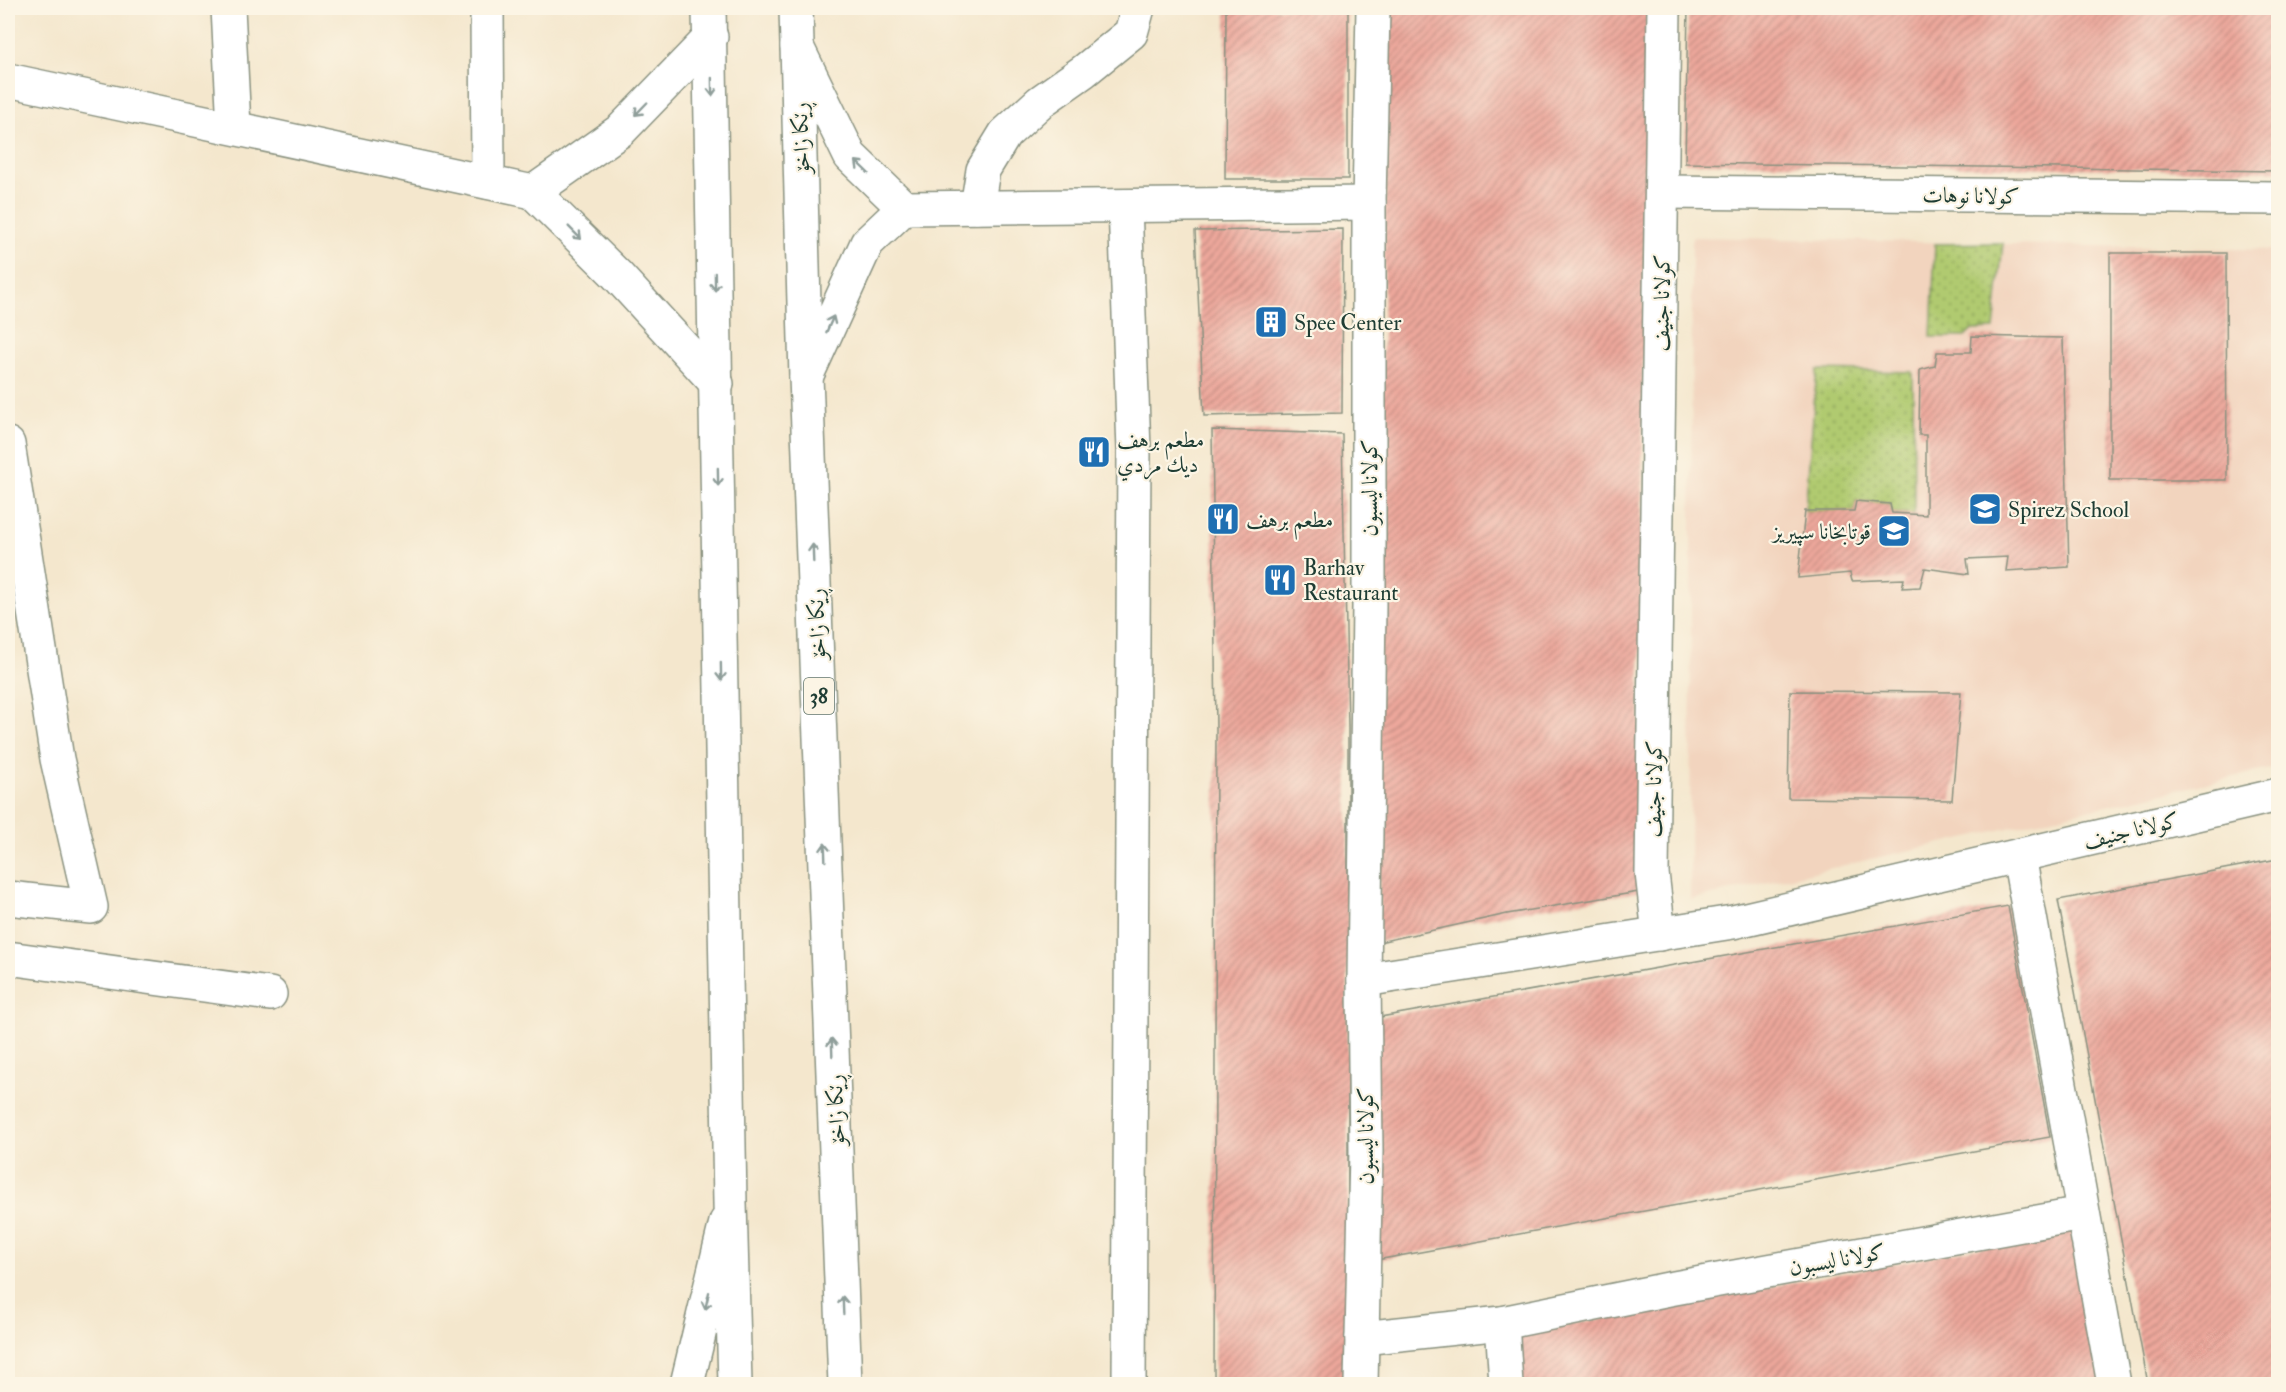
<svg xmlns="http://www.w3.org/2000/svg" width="2286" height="1392" font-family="'IM FELL Double Pica',Amiri,serif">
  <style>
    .built { fill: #f2d4be }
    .garden { fill: url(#garden-dots); stroke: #688452; stroke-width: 1.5 }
    .building { fill: url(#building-hatch) }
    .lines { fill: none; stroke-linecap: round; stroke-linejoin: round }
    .minor-casing { stroke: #8a9280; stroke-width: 36 }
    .highway-casing { stroke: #8a9280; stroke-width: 36 }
    .minor { stroke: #fff; stroke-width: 33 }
    .highway { stroke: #fff; stroke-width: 33 }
    .oneway { stroke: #8f9e9a }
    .labels { text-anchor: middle; stroke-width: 4.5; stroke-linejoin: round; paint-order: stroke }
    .shield { fill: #fcf5e5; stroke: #617469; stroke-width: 1.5 }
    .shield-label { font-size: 21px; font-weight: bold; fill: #1f3d34 }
    .street-label { font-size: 22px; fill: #1f3d34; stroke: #fcf5e5 }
    .poi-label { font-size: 22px; fill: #1f3d34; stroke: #fcf5e5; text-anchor: start }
  </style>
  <defs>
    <pattern id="garden-dots" width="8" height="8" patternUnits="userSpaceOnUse" patternTransform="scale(1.5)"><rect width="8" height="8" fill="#b0ca70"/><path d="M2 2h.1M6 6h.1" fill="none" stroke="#8fa55d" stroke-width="1.8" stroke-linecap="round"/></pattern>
    <pattern id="building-hatch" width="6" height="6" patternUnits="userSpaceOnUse" patternTransform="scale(1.5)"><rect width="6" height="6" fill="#eda79b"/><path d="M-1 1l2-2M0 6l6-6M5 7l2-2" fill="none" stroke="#bf897f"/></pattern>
  </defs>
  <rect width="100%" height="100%" fill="#fcf5e5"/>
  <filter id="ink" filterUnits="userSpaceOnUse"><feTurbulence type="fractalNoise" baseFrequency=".0167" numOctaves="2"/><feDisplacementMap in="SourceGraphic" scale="12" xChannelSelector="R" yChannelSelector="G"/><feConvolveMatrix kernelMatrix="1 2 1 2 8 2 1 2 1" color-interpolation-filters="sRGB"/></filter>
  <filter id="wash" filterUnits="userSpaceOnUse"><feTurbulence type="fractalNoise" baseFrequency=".008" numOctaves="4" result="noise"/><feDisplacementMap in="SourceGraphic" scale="24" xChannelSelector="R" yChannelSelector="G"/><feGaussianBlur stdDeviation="1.35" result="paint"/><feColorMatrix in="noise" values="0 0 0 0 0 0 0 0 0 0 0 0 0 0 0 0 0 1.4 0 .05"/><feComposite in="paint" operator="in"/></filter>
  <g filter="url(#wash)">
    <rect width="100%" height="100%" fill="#f4e7cd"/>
    <path class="built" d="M1692,237L2278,250V767L1690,900Z"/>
    <g class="garden">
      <path d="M2003,243L1994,329L1972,330L1965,337H1931L1935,244Z"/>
      <path d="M1817,370L1913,372L1914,514L1892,513L1890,504L1856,501L1854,511H1805Z"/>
    </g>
    <g id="blocks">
      <g class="building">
        <path d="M1226,8H1348V179H1225Z"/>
        <path d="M1389,8H1647L1638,892L1507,914L1379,942L1380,479Z"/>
        <path d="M1688,8H2278V171L1685,163Z"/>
        <path d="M1343,229L1342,413L1204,416L1195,231Z"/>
        <path d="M2110,253H2226L2227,480H2110Z"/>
        <path d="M1972,336L2063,338L2069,567L2006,571L2008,557L1967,559L1969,574L1925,568L1920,587L1902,588L1904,579L1852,581L1850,573L1798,578L1805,511H1854L1856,501L1890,504L1892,513L1926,515V435H1919L1920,370L1935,366L1937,352H1971Z"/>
        <path d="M1212,430L1342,434L1348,727V1384H1214L1216,729Z"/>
        <path d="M1790,691L1961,692L1952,800L1788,798Z"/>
        <path d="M2278,859V1384H2148L2058,900Z"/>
        <path d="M2008,906L2050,1137L1371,1261L1375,1018Z"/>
        <path d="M2079,1229L2106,1384H1522L1518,1334Z"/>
      </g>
    </g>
  </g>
  <g filter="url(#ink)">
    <use href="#blocks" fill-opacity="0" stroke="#8a9280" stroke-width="1.5"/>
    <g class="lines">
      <g class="minor-casing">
        <g id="minor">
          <path d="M228,8L234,127"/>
          <path d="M487,8L488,182"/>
          <path d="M1373,8L1369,203V606L1364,980L1366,1151L1362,1338L1502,1323L1669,1289L2082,1214"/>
          <path d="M797,47L850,156L904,208"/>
          <path d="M8,80L533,192L616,274L717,384"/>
          <path d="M533,192L621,130L711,37"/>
          <path d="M1663,192L2278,198"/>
          <path d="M1125,206L1134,450L1129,1384"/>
          <path d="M977,207L983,170L1005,134L1040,102L1084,71L1131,33L1138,8"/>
          <path d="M806,377L867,243L904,208L1369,203"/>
          <path d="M8,444L57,759L91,907L8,898"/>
          <path d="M2019,856L2114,1384"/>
          <path d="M1659,934L1652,873L1664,8"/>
          <path d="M8,958L270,994"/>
          <path d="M1364,980L1733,922L2278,795"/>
          <path d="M1502,1323L1506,1384"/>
          <path d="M687,1384L726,1222"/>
          <path d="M1361,1384L1362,1338"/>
        </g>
      </g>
      <g class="highway-casing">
        <g id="highway">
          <path d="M709,8L730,1203L735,1384"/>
          <path d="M796,8L806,377L845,1384"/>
        </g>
      </g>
      <use href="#minor" class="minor"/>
      <use href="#highway" class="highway"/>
    </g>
    <defs><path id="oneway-shaft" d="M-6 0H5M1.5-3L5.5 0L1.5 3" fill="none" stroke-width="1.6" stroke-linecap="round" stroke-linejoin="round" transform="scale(1.5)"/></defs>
    <g class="oneway">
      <use href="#oneway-shaft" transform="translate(712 87) rotate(89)"/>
      <use href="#oneway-shaft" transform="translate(641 109) rotate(134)"/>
      <use href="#oneway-shaft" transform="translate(862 167) rotate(-136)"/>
      <use href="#oneway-shaft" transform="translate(575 233) rotate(45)"/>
      <use href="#oneway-shaft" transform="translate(715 282) rotate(89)"/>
      <use href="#oneway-shaft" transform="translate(830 324) rotate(-66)"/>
      <use href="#oneway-shaft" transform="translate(718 477) rotate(89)"/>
      <use href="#oneway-shaft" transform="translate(813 553) rotate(-92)"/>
      <use href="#oneway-shaft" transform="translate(721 672) rotate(89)"/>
      <use href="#oneway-shaft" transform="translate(825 852) rotate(-92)"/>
      <use href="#oneway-shaft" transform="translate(832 1047) rotate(-92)"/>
      <use href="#oneway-shaft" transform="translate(707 1301) rotate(103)"/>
      <use href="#oneway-shaft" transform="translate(843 1305) rotate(-92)"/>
    </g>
  </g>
  <defs>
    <g id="building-square" transform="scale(1.725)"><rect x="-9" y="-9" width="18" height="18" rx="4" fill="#1f6fb2" stroke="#fcf5e5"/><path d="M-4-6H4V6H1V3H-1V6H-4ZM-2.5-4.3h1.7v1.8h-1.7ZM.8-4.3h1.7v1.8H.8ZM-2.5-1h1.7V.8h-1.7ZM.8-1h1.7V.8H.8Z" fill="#fff"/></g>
    <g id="restaurant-square" transform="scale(1.725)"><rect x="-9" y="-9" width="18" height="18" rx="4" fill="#1f6fb2" stroke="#fcf5e5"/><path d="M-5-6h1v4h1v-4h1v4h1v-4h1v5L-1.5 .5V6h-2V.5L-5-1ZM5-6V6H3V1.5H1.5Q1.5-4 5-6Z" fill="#fff"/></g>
    <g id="school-square" transform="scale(1.725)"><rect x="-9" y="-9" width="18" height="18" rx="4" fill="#1f6fb2" stroke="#fcf5e5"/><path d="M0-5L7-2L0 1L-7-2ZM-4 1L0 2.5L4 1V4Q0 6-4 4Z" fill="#fff"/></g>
  </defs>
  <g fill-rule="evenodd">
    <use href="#building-square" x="1271" y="322"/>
    <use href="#restaurant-square" x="1094" y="452"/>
    <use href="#school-square" x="1985" y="509"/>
    <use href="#restaurant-square" x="1223" y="519"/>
    <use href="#school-square" x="1894" y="531"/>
    <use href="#restaurant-square" x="1280" y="580"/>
  </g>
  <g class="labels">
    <rect class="shield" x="804" y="678" width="30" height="36" rx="4.5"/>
    <g class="shield-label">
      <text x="819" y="703">38</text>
    </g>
    <g class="street-label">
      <text transform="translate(800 138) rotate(-92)" y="8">ڕێکا زاخۆ</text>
      <text transform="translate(1971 195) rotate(1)" y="8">كولانا نوهات</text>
      <text transform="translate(1661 303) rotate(-89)" y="8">كولانا جنيف</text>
      <text transform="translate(1369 488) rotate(-90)" y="8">كولانا ليسبون</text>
      <text transform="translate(816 624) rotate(-92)" y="8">ڕێکا زاخۆ</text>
      <text transform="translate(1653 789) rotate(-89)" y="8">كولانا جنيف</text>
      <text transform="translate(2131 830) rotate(-13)" y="8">كولانا جنيف</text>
      <text transform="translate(835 1110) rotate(-92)" y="8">ڕێکا زاخۆ</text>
      <text transform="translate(1365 1136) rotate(-90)" y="8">كولانا ليسبون</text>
      <text transform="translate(1837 1259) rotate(-10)" y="8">كولانا ليسبون</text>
    </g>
    <g class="poi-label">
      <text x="1294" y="330">Spee Center</text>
      <text x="1117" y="447">مطعم برهف<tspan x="1117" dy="25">ديك مردي</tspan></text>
      <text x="2008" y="517">Spirez School</text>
      <text x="1246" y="527">مطعم برهف</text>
      <text x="1871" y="539" text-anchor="end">قوتابخانا سپيريز</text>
      <text x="1303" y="575">Barhav<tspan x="1303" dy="25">Restaurant</tspan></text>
    </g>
  </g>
  <rect width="2286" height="1392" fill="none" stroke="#fcf5e5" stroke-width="30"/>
</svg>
